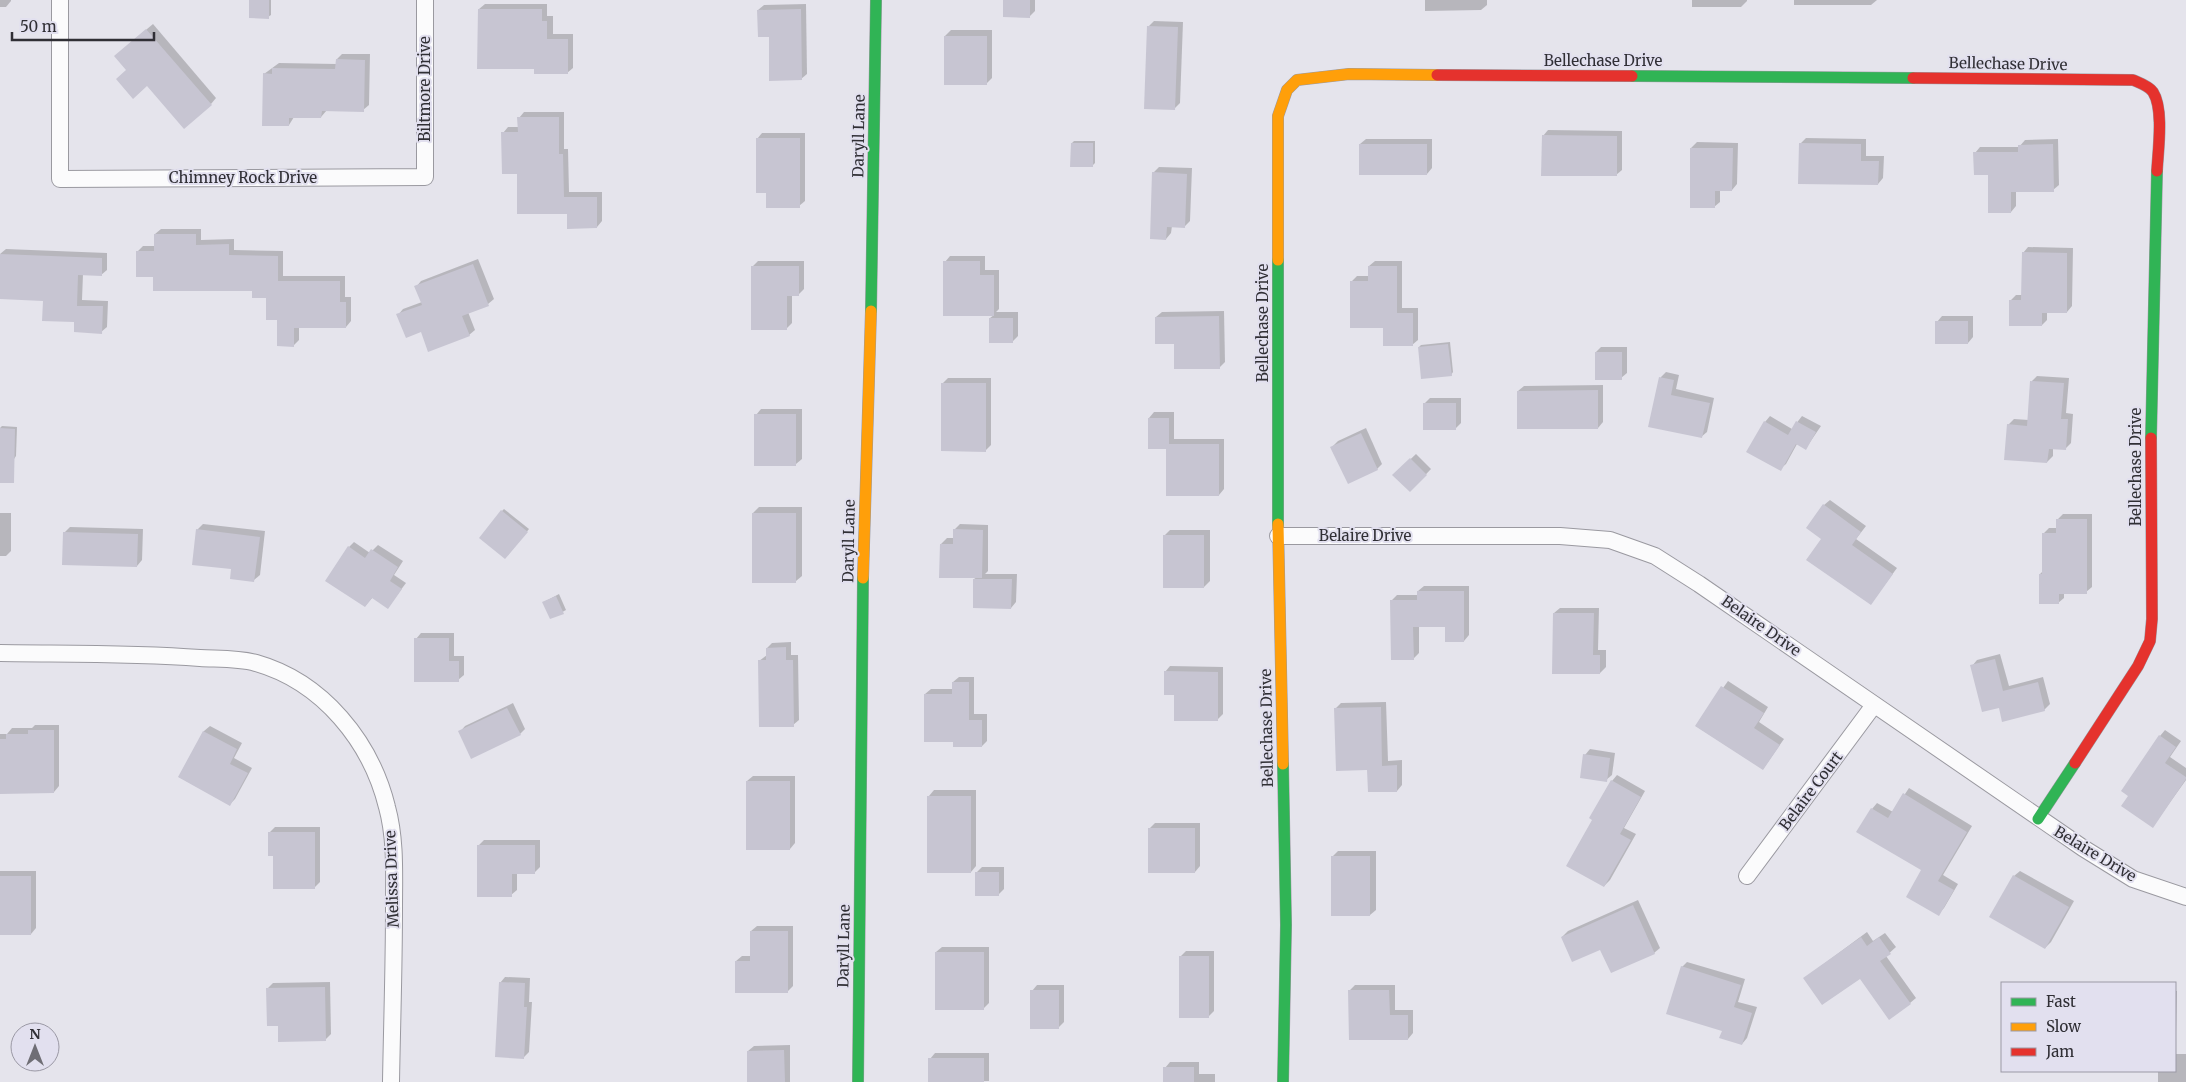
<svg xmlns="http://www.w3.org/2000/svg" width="2186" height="1082" font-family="Merriweather,serif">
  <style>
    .shadow { fill: #0003 }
    .building { fill: #c7c5d2 }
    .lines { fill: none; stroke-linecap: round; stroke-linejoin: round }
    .street-casing { stroke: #9a99a0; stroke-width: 18 }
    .fast-casing { stroke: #9a99a0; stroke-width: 12 }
    .slow-casing { stroke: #9a99a0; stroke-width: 12 }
    .jam-casing { stroke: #9a99a0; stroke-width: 12 }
    .street { stroke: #fbfbfc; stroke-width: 16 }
    .fast { stroke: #30b455; stroke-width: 11 }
    .slow { stroke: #ff9f0a; stroke-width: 11 }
    .jam { stroke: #e5322d; stroke-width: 11 }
    .labels { text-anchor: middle; stroke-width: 4; stroke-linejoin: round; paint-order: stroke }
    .street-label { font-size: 15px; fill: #302f35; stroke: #e2e0ef }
  </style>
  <rect width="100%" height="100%" fill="#e5e4ec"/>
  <g class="shadow">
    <path d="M0,0H11V1L6,7H0Z"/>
    <path d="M250,0H271V15L268,17Z"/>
    <path d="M1004,0H1035V11L1029,17Z"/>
    <path d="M1425,0H1487V5L1481,10L1425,11Z"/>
    <path d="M1692,0H1747V1L1741,7H1692Z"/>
    <path d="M1794,0H1877L1871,5H1794Z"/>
    <path d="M485,4H547V16H553V34H573V68L567,73L479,9Z"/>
    <path d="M806,4L807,74L801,79L770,36L758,10L764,5Z"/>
    <path d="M1154,21L1183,22L1180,103L1174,109L1149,26Z"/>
    <path d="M153,24L216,98L211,104L147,85L128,70L121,51Z"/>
    <path d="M951,30H992V78L986,84L945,36Z"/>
    <path d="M342,54H370L369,105L363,110H327L321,117H294L289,125L264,74L279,63L337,64V59Z"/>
    <path d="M524,112H564V149H568L569,192H602V221L597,227L568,213L518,173L503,133L508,127H519V118Z"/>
    <path d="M1548,130L1622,131V170L1616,175L1543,136Z"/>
    <path d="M762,133H805V201L799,206L768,192L757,139Z"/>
    <path d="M1806,138L1866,139V156H1884L1883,178L1878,184L1800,144Z"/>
    <path d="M1366,139H1432V168L1427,174L1360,144Z"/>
    <path d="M2058,139L2059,185L2053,190L2016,191V206L2011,212L1975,153L1980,147H2019L2025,140Z"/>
    <path d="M1074,141H1095V163L1092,166L1072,143Z"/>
    <path d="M1697,142L1738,143L1737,184L1732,190H1720V202L1714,207L1691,148Z"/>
    <path d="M1159,167L1192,168L1190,221L1185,226H1172L1171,233L1166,239L1153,173Z"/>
    <path d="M161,229H201V240L234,239V250L283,251V276H345V297H351V321L346,327L299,326V340L294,345L278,319L268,296L253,290L154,275L137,252L143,246H155V234Z"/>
    <path d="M2028,247L2073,248L2072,306L2067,312H2047V320L2042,325L2011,300L2016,295H2023V253Z"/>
    <path d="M6,249L107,253V270L101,275L83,274L82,300L108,301L107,327L101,332L75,321L44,300L0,298V254Z"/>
    <path d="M950,256H985V270H999V309L996,312H1018V336L1012,342L990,318L994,315L945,262Z"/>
    <path d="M478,259L494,299L488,304L468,312L475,330L469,335L422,331L398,315L403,309L422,302L416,287L421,281Z"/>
    <path d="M758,261H804V289L798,295H792V323L786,329L752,267Z"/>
    <path d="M1375,261H1402V308H1418V340L1412,345L1384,326L1351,282L1357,276H1369V266Z"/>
    <path d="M1224,311L1225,362L1219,368L1175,343L1156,317L1162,312Z"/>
    <path d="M1942,316H1973V337L1968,343L1937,322Z"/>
    <path d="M1450,342L1453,372L1451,375L1419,347L1421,345Z"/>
    <path d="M1601,347H1627V373L1621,378L1596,352Z"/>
    <path d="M1666,372L1679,375L1676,389L1714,398L1707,432L1701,437L1650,426L1661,377Z"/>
    <path d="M2037,376L2069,378L2066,413L2073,414L2071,443L2065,449L2053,448V456L2047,462L2008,425L2014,419L2029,420L2032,381Z"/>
    <path d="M948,378H991V445L985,451L942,384Z"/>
    <path d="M1603,385V422L1598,428L1518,391L1524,386Z"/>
    <path d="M1430,398H1461V423L1455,429L1424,404Z"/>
    <path d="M761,409H802V459L796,464L756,415Z"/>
    <path d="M1154,412H1174V439H1224V489L1219,495L1167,448L1149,418Z"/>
    <path d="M1770,416L1792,429L1802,416L1821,426L1806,448L1797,444L1786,464L1780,469L1765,422Z"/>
    <path d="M2,426L17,427L16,456L14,459L0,458V428Z"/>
    <path d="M1366,428L1382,464L1377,469L1332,447L1338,441Z"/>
    <path d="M1416,454L1431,469L1410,491L1394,475Z"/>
    <path d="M1830,500L1866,526L1856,539L1897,568L1871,603L1823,539L1824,505Z"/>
    <path d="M759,507H802V576L796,581L753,513Z"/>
    <path d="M504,509L529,529L508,555L502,511Z"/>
    <path d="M0,513H11V551L6,556H0Z"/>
    <path d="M2063,514H2092V587L2086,592H2064V598L2058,603L2040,574L2043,571V534L2049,528H2058V519Z"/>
    <path d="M203,524L265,531L260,575L254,580L232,568L197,530Z"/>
    <path d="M960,524L988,525V571L985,574H1017L1016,602L1011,608L974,579L977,577L941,544L947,538H954V530Z"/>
    <path d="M70,527L143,529L142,560L137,566L64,533Z"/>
    <path d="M1170,530H1210V581L1204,587L1164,536Z"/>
    <path d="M354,542L370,553L378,545L403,561L394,575L406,583L388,607L373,597L365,606L349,547Z"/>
    <path d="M1424,586H1469V635L1464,641L1447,625H1419V653L1413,659L1392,600L1397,595H1418V591Z"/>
    <path d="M559,594L566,610L551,618L544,602Z"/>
    <path d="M1560,608H1599L1598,650H1606V667L1600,673L1554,613Z"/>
    <path d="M421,633H454V656H464V675L458,680L416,639Z"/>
    <path d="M791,642V655H798L799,720L793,725L759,661L767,655V648L772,643Z"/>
    <path d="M2000,654L2009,686L2043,677L2050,704L2044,710L2000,706L1972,666L1977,660Z"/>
    <path d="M1170,666L1223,667V714L1217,720L1176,694L1165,672Z"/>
    <path d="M959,677H974V714H987V741L982,746L954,740L925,694L931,689H953V682Z"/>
    <path d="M1728,681L1768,707L1759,722L1784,739L1763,769L1696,726Z"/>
    <path d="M1386,702L1388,761L1402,760V785L1397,791L1368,769L1336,708L1341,703Z"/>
    <path d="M513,703L525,729L520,734L460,732L465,726Z"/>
    <path d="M35,725H59V786L54,792H0V734H7L12,728H32Z"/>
    <path d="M210,726L242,743L234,758L252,768L235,799L230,804L179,777L204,731Z"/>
    <path d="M2165,730L2181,741L2170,757L2186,768V780L2153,826L2160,736Z"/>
    <path d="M1590,749L1615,753L1612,775L1606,780L1585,755Z"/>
    <path d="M1617,775L1645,791L1624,828L1636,834L1610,880L1604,886L1594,820L1612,781Z"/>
    <path d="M753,776H795V843L790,849L747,781Z"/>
    <path d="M1909,788L1972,826L1943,875L1958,884L1944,908L1938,914L1923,870L1872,809L1877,803L1893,812Z"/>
    <path d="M934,790H976V866L971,872L929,796Z"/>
    <path d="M1155,823H1200V866L1195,872L1149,829Z"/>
    <path d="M275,827H320V882L314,888L274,855L270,832Z"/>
    <path d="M484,840H540V867L535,872H517V890L511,895L479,845Z"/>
    <path d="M1338,851H1376V910L1370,915L1332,857Z"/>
    <path d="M982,867H1004V889L998,895L976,873Z"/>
    <path d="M0,871H36V928L31,934H0Z"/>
    <path d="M2020,871L2074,901L2051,942L2045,948L2014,876Z"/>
    <path d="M1638,900L1660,948L1654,953L1601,948L1562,937L1568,931Z"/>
    <path d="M757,926H793V986L787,992L736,961L742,956H751V931Z"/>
    <path d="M1867,932L1873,941L1885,933L1896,947L1886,956L1916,998L1910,1003L1860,977L1805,978Z"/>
    <path d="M942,947H989V1003L983,1009L936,952Z"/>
    <path d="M1186,951H1214V1011L1208,1017L1181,956Z"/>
    <path d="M1687,962L1745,979L1738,1002L1757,1007L1747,1038L1742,1044L1723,1031L1682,967Z"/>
    <path d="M505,977L530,978L529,1002H532L529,1052L524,1057L500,983Z"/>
    <path d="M330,982L331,1034L325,1040L279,1025L268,988L273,983Z"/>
    <path d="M1037,985H1064V1022L1059,1027L1032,991Z"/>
    <path d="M1355,985H1395V1010H1413V1033L1408,1039L1350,990Z"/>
    <path d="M2175,991H2177L2176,1032L2175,1033Z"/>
    <path d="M790,1045V1082H748V1051L754,1046Z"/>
    <path d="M935,1053H989V1081L930,1082V1059Z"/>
    <path d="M2175,1054H2186V1082H2158V1071H2175Z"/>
    <path d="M1170,1062H1199V1074H1215V1082H1165V1068Z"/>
  </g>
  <g class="building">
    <path d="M249,0H269V19L249,18Z"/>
    <path d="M1003,0H1030V18L1003,17Z"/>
    <path d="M478,9H542V21H547V39H568V74H534V69H477Z"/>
    <path d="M801,9L802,80L769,81V37H758L757,10Z"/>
    <path d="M1147,26L1178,27L1175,110L1144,109Z"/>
    <path d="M146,29L212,105L184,129L147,86L133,99L116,79L126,70L114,56Z"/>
    <rect x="944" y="36" width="43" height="49"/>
    <path d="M336,59L365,60L364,112L322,111L321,118H289V126H262L263,73L272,74V68L335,69Z"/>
    <path d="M517,117H559V154H563L564,197H597V228L567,229V214H517V174H502L501,132H518Z"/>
    <path d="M1542,135L1617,136V176H1541Z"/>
    <path d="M756,138H800V208H766V193H756Z"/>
    <path d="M1071,143H1093V167H1070Z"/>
    <path d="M1799,143L1861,144V161H1879L1878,185L1798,184Z"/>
    <rect x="1359" y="144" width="68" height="31"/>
    <path d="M2053,144L2054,192H2011V213H1988V175H1974L1973,152H2018V145Z"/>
    <path d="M1690,148H1733L1732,191H1715V208H1690Z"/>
    <path d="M1152,172L1187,174L1185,228L1167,227L1166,240L1150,239Z"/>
    <path d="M154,234H196V245L229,244V255L278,256V281H340V302H346V328H294V347L277,346V320H266V298H252V291H153V277H136V251H154Z"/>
    <path d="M2022,252L2067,253V313H2042V326H2009V300H2021Z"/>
    <path d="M0,254L102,258V276L78,275L77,306H103L102,334L74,332V322L42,321L43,301L0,299Z"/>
    <path d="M943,261H980V275H994V316H943Z"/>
    <path d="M473,264L489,306L462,316L470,336L428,352L421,332L406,338L396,314L422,305L414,286Z"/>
    <path d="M751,266H799V296H787V330H751Z"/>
    <path d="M1368,266H1397V313H1413V346H1383V328H1350V281H1368Z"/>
    <path d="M1219,316L1220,369H1174V344H1155V317Z"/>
    <rect x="989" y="318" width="24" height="25"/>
    <rect x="1935" y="321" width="33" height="23"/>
    <path d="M1448,344L1452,376L1421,379L1418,347Z"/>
    <rect x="1595" y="352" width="27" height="28"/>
    <path d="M1659,377L1674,380L1671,395L1710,403L1702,438L1648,427Z"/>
    <path d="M2030,381L2064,383L2061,419H2068L2066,450L2049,449L2047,463L2004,460L2007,424L2027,426Z"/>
    <path d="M941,383H986V452L941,451Z"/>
    <path d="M1598,390V429H1517V391Z"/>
    <rect x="1423" y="403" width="33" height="27"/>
    <rect x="754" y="414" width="42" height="52"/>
    <path d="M1148,418H1169V444H1219V496H1166V449H1148Z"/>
    <path d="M1764,421L1788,435L1796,421L1816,432L1806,450L1796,444L1781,471L1746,452Z"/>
    <path d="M0,428L15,429L14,483H0Z"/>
    <path d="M1361,433L1378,470L1348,484L1330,447Z"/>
    <path d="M1410,458L1427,475L1410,492L1392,475Z"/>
    <path d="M1823,504L1861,532L1852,545L1893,574L1871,605L1806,560L1821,539L1806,528Z"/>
    <path d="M501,510L528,532L505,559L479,538Z"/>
    <rect x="752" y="513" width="44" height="70"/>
    <path d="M2056,519H2087V594H2059V604H2039V574H2042V533H2056Z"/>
    <path d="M196,529L260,537L254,582L230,579L231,569L192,565Z"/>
    <path d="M953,529L983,530L982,578H939L940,544H953Z"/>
    <path d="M63,532L138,534L137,567L62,565Z"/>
    <rect x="1163" y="535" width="41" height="53"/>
    <path d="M348,546L365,558L371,549L398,567L390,581L402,589L388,609L372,598L365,607L325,581Z"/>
    <path d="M973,579H1012L1011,609L973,608Z"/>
    <path d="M1417,591H1464V642H1445V627H1413L1414,660H1391L1390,600H1417Z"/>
    <path d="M556,596L564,614L550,619L542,602Z"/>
    <path d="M1553,613H1594L1593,655H1600V674H1552Z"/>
    <path d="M414,638H449V661H459V682H414Z"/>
    <path d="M786,647V660H793L794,727H759L758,660H766V648Z"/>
    <path d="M1995,659L2003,691L2038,682L2045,711L2002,722L1999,708L1982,712L1970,665Z"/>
    <path d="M1164,671L1218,672V721H1174V695H1164Z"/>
    <path d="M952,682H969V720H982V747H953V742H924V694H952Z"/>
    <path d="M1721,686L1764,713L1754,728L1780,745L1763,770L1695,726Z"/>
    <path d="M1381,707L1382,766L1397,765V792H1368L1367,770L1336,771L1334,708Z"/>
    <path d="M507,708L521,735L471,759L458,731Z"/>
    <path d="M28,730H54V793L0,794V739H6V734H28Z"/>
    <path d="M203,731L237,749L230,764L248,773L230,806L178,777Z"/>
    <path d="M2159,735L2176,747L2165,763L2186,777V779L2153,828L2121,806L2128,796L2121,791Z"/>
    <path d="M1583,754L1610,758L1607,782L1580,778Z"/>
    <path d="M1611,780L1641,797L1620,834L1631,840L1604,887L1566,866L1592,820L1589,818Z"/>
    <rect x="746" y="781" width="44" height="69"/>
    <path d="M1903,793L1967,832L1938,881L1954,890L1939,916L1906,897L1921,870L1856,832L1871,808L1888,818Z"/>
    <rect x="927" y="796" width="44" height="77"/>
    <rect x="1148" y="828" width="47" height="45"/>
    <path d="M268,832H315V889H273V856H268Z"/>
    <path d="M477,845H535V874H512V897H477Z"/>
    <rect x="1331" y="856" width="39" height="60"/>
    <rect x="975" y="872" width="24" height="24"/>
    <path d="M2013,875L2069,907L2045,949L1989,917Z"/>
    <rect x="0" y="876" width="31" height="59"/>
    <path d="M1633,905L1655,954L1611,973L1600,950L1572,962L1561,937Z"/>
    <path d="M750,931H788V993H735V961H750Z"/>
    <path d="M1861,937L1867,946L1879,937L1891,954L1880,961L1911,1004L1889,1020L1860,979L1822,1005L1803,978Z"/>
    <rect x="935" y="952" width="49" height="58"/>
    <rect x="1179" y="956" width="30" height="62"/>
    <path d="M1681,966L1741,985L1734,1007L1752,1013L1742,1045L1719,1038L1722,1031L1666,1014Z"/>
    <path d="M499,982L525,983L524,1007H527L524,1059L495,1057Z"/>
    <path d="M325,987L326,1041L278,1042V1026H267L266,988Z"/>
    <rect x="1030" y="990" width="29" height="39"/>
    <path d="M1348,990H1389L1390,1015H1408V1040H1349Z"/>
    <path d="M784,1050L785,1082H747V1051Z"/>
    <rect x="928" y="1058" width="56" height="24"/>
    <rect x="1163" y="1067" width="31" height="15"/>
  </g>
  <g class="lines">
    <g class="street-casing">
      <g id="street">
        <path d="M60,0V179L425,177V0"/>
        <path d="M1278,536H1560L1610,540L1655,556L1699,584L2083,848L2133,879L2186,897"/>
        <path d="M0,653C67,654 133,653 200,658C218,659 239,658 256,663C323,682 371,742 387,807C396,840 394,875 394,908C394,966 392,1024 391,1082"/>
        <path d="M1747,876L1874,705"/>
      </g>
    </g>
    <g class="fast-casing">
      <g id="fast">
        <path d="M1632,76L1913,78"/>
        <path d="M1278,260V524"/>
        <path d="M871,311L876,0"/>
        <path d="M2151,438L2157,171"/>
        <path d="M1283,764L1286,925L1283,1082"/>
        <path d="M2038,819L2075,763"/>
        <path d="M858,1082L863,578"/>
      </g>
    </g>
    <g class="slow-casing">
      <g id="slow">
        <path d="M1278,260V116L1287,90L1297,80L1349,74L1437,75"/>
        <path d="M1278,524L1283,764"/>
        <path d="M863,578L871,311"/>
      </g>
    </g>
    <g class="jam-casing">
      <g id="jam">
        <path d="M1437,75L1632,76"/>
        <path d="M1913,78L2133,80C2140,83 2149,86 2153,92C2164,109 2158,151 2157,171"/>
        <path d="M2075,763L2138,666L2150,641L2152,619L2151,438"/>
      </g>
    </g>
    <use href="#street" class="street"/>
    <use href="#fast" class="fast"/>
    <use href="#slow" class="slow"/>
    <use href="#jam" class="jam"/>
  </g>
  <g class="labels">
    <g class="street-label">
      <text x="1603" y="66">Bellechase Drive</text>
      <text transform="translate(2008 64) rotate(1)" y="5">Bellechase Drive</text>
      <text transform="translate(425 89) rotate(-90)" y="5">Biltmore Drive</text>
      <text transform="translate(859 136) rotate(-89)" y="5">Daryll Lane</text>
      <text x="243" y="183">Chimney Rock Drive</text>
      <text transform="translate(1263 323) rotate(-90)" y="5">Bellechase Drive</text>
      <text transform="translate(2136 467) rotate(-90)" y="5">Bellechase Drive</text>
      <text x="1365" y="541">Belaire Drive</text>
      <text transform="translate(849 541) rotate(-89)" y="5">Daryll Lane</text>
      <text transform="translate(1761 626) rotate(35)" y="5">Belaire Drive</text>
      <text transform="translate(1267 728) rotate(-91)" y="5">Bellechase Drive</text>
      <text transform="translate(1811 791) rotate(-53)" y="5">Belaire Court</text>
      <text transform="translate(2095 854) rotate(31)" y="5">Belaire Drive</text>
      <text transform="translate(392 879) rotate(-92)" y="5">Melissa Drive</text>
      <text transform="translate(844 946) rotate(-89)" y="5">Daryll Lane</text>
    </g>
  </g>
  <rect x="2001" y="982" width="175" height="90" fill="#e2e0ef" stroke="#9b99a5"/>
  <rect x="2011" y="998" width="25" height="8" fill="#30b455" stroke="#9b99a5"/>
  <text x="2046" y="1007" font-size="15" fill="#302f35">Fast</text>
  <rect x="2011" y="1023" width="25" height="8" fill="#ff9f0a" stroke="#9b99a5"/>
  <text x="2046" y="1032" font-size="15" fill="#302f35">Slow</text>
  <rect x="2011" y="1048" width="25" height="8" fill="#e5322d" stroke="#9b99a5"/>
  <text x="2046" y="1057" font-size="15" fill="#302f35">Jam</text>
  <g transform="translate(35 1047)"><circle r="24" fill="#e2e0ef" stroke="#9b99a5"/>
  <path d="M0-4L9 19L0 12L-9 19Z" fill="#6f6e75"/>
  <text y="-8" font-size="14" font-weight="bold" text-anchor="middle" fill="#302f35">N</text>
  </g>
  <path d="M12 32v8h142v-8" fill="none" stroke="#302f35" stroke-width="2.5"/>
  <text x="20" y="32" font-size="15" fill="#302f35" stroke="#e2e0ef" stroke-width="4" paint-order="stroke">50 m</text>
</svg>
